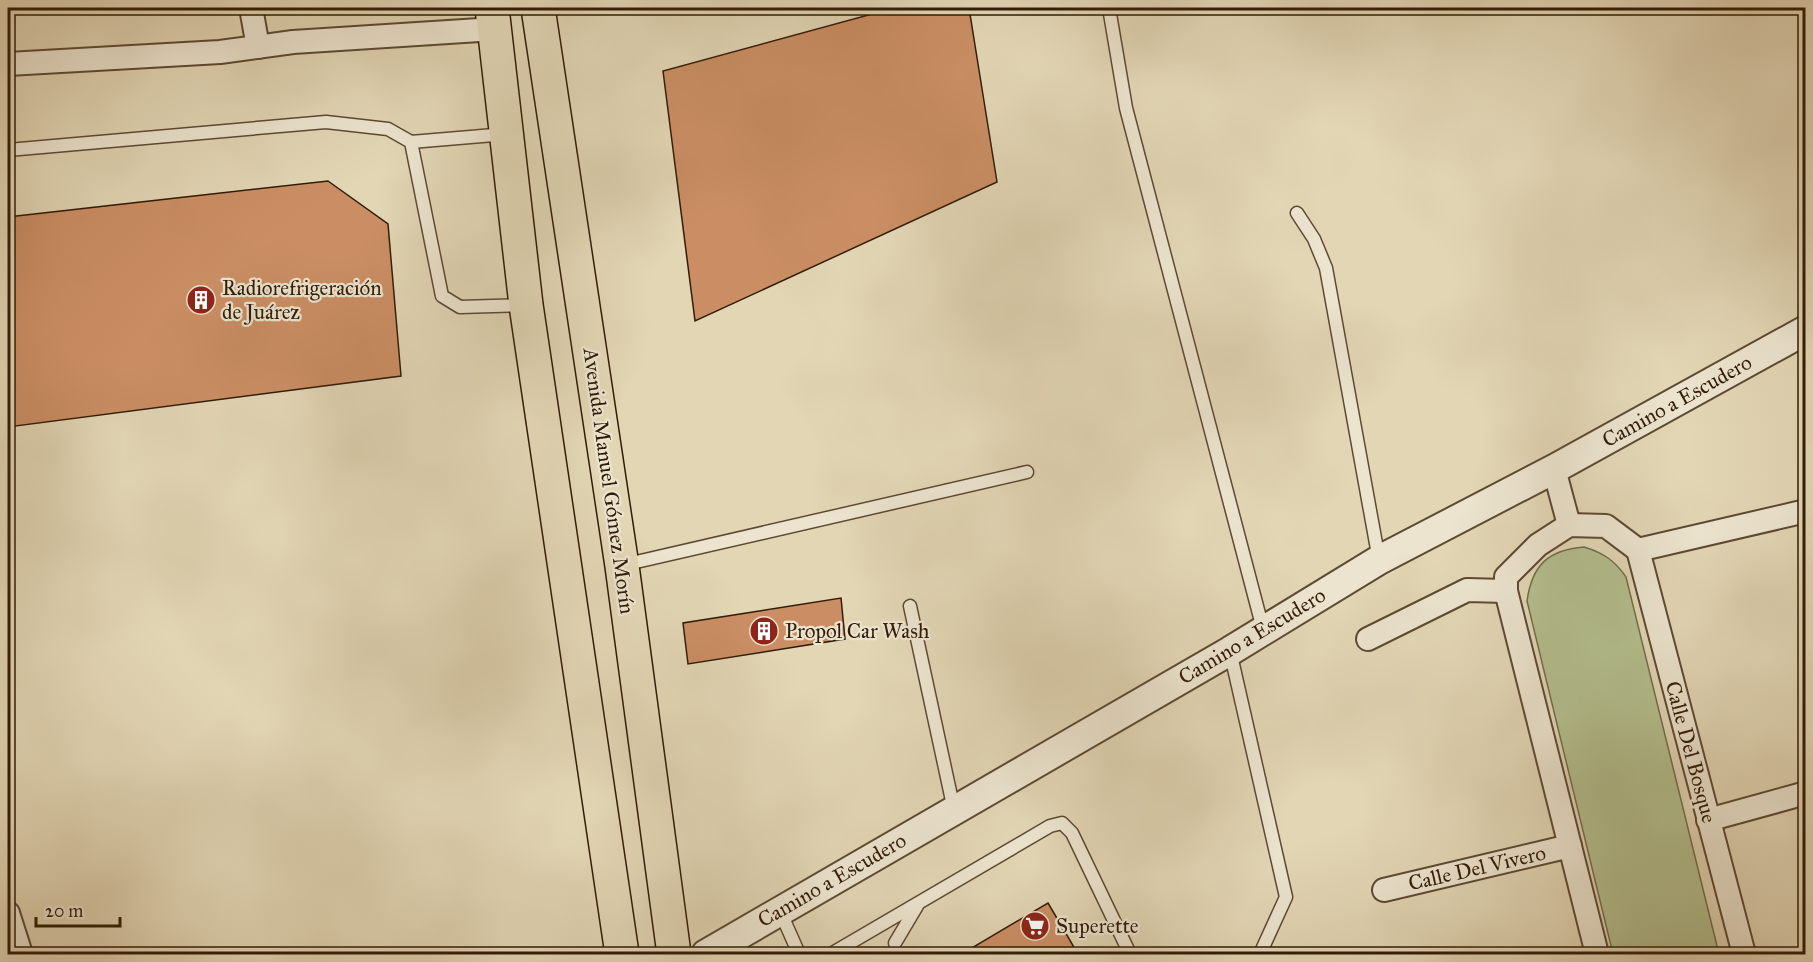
<svg xmlns="http://www.w3.org/2000/svg" width="1813" height="962" font-family="'IM FELL Great Primer',serif">
  <style>
    .green { fill: #b3be8e; stroke: #726d4a; stroke-width: 1.5 }
    .building { fill: #cb8e64; stroke: #311c07; stroke-width: 1.5 }
    .lines { fill: none; stroke-linecap: round; stroke-linejoin: round }
    .service-casing { stroke: #5d4a32; stroke-width: 15 }
    .minor-casing { stroke: #5d4a32; stroke-width: 26 }
    .tertiary-casing { stroke: #5d4a32; stroke-width: 32 }
    .primary-casing { stroke: #311c07; stroke-width: 36 }
    .service { stroke: #ece4cf; stroke-width: 12 }
    .minor { stroke: #ece4cf; stroke-width: 22 }
    .tertiary { stroke: #ece4cf; stroke-width: 28 }
    .primary { stroke: #e2d6b5; stroke-width: 33 }
    .labels { text-anchor: middle; stroke-width: 4.5; stroke-linejoin: round; paint-order: stroke }
    .poi-label { font-size: 21px; fill: #311c07; stroke: #ece4cf; text-anchor: start }
    .street-label { font-size: 21px; fill: #311c07; stroke: #ece4cf }
  </style>
  <rect width="100%" height="100%" fill="#e2d6b5"/>
  <filter id="stains"><feTurbulence type="fractalNoise" baseFrequency=".00333" numOctaves="4"/><feColorMatrix values="0 0 0 0 .2 0 0 0 0 .09 0 0 0 0 .02 0 0 0 .5 -.17"/></filter>
  <radialGradient id="worn" r=".72"><stop offset=".6" stop-color="#630" stop-opacity="0"/><stop offset="1" stop-color="#630" stop-opacity=".3"/></radialGradient>
  <path class="green" d="M1584,547C1604,553 1615,561 1626,577L1719,954H1613L1527,601C1532,565 1548,550 1584,547Z"/>
  <g class="building">
    <path d="M894,8H969L997,182L695,321L663,71Z"/>
    <path d="M328,181L388,224L401,376L8,427V217Z"/>
    <path d="M841,598L845,639L688,664L683,623Z"/>
    <path d="M1048,903L1078,954H968L970,949Z"/>
  </g>
  <g class="lines">
    <g class="service-casing">
      <g id="service">
        <path d="M1109,8L1126,108L1263,629"/>
        <path d="M411,142L506,134"/>
        <path d="M8,150L326,122L388,129L411,142L442,296L460,307L525,305"/>
        <path d="M1297,213L1314,239L1326,268L1379,560"/>
        <path d="M623,565L1027,472"/>
        <path d="M910,606L954,810"/>
        <path d="M1230,651L1286,897L1260,954"/>
        <path d="M780,911L799,954"/>
        <path d="M895,943L917,906"/>
        <path d="M831,954L1050,826L1062,823L1072,833L1130,954"/>
      </g>
    </g>
    <g class="minor-casing">
      <g id="minor">
        <path d="M251,8L258,47"/>
        <path d="M8,64L220,52L293,42L495,29"/>
        <path d="M1554,469L1569,525"/>
        <path d="M1638,550L1744,954"/>
        <path d="M1368,639L1467,590L1506,591"/>
        <path d="M1708,820L1806,793"/>
        <path d="M1384,890L1570,846"/>
        <path d="M8,913L21,954"/>
        <path d="M1597,954L1506,591V577L1538,545L1569,525L1606,526L1638,550L1806,511"/>
      </g>
    </g>
    <g class="tertiary-casing">
      <path id="tertiary" d="M706,954L1230,651L1379,560L1554,469L1806,330"/>
    </g>
    <g class="primary-casing">
      <g id="primary">
        <path d="M492,8L526,305L622,954"/>
        <path d="M538,8L622,566L674,954"/>
      </g>
    </g>
    <use href="#service" class="service"/>
    <use href="#minor" class="minor"/>
    <use href="#tertiary" class="tertiary"/>
    <use href="#primary" class="primary"/>
  </g>
  <defs>
    <g id="building-disc" transform="scale(1.5)"><circle r="9.5" fill="#8f2418" stroke="#ece4cf"/><path d="M-4-6H4V6H1V3H-1V6H-4ZM-2.5-4.3h1.7v1.8h-1.7ZM.8-4.3h1.7v1.8H.8ZM-2.5-1h1.7V.8h-1.7ZM.8-1h1.7V.8H.8Z" fill="#fff"/></g>
    <g id="supermarket-disc" transform="scale(1.5)"><circle r="9.5" fill="#8f2418" stroke="#ece4cf"/><path d="M-6-5.5h2.5l.6 2H6L4.5 2H-2.5L-4.4-4H-6ZM-1.5 3.2a1.3 1.3 0 1 0 .1 0ZM3 3.2a1.3 1.3 0 1 0 .1 0Z" fill="#fff"/></g>
  </defs>
  <g fill-rule="evenodd">
    <use href="#building-disc" x="201" y="300"/>
    <use href="#building-disc" x="764" y="631"/>
    <use href="#supermarket-disc" x="1035" y="926"/>
  </g>
  <g class="labels">
    <g class="poi-label">
      <text x="222" y="295">Radiorefrigeración<tspan x="222" dy="24">de Juárez</tspan></text>
      <text x="785" y="638">Propol Car Wash</text>
      <text x="1056" y="933">Superette</text>
    </g>
    <g class="street-label">
      <text transform="translate(1677 401) rotate(-29)" y="7">Camino a Escudero</text>
      <text transform="translate(609 481) rotate(82)" y="7">Avenida Manuel Gómez Morín</text>
      <text transform="translate(1252 636) rotate(-31)" y="7">Camino a Escudero</text>
      <text transform="translate(1691 752) rotate(75)" y="7">Calle Del Bosque</text>
      <text transform="translate(1477 868) rotate(-13)" y="7">Calle Del Vivero</text>
      <text transform="translate(832 880) rotate(-30)" y="7">Camino a Escudero</text>
    </g>
  </g>
  <rect width="1813" height="962" fill="none" stroke="#e2d6b5" stroke-width="30"/>
  <rect x="9" y="9" width="1795" height="944" fill="none" stroke="#311c07" stroke-width="3"/>
  <rect x="15" y="15" width="1783" height="932" fill="none" stroke="#311c07" stroke-width="1.5"/>
  <path d="M36 917v9h84v-9" fill="none" stroke="#311c07" stroke-width="3"/>
  <text x="45" y="917" font-size="18" fill="#311c07" stroke="#ece4cf" stroke-width="4.5" paint-order="stroke">20 m</text>
  <rect width="100%" height="100%" filter="url(#stains)"/>
  <rect width="100%" height="100%" fill="url(#worn)"/>
</svg>
